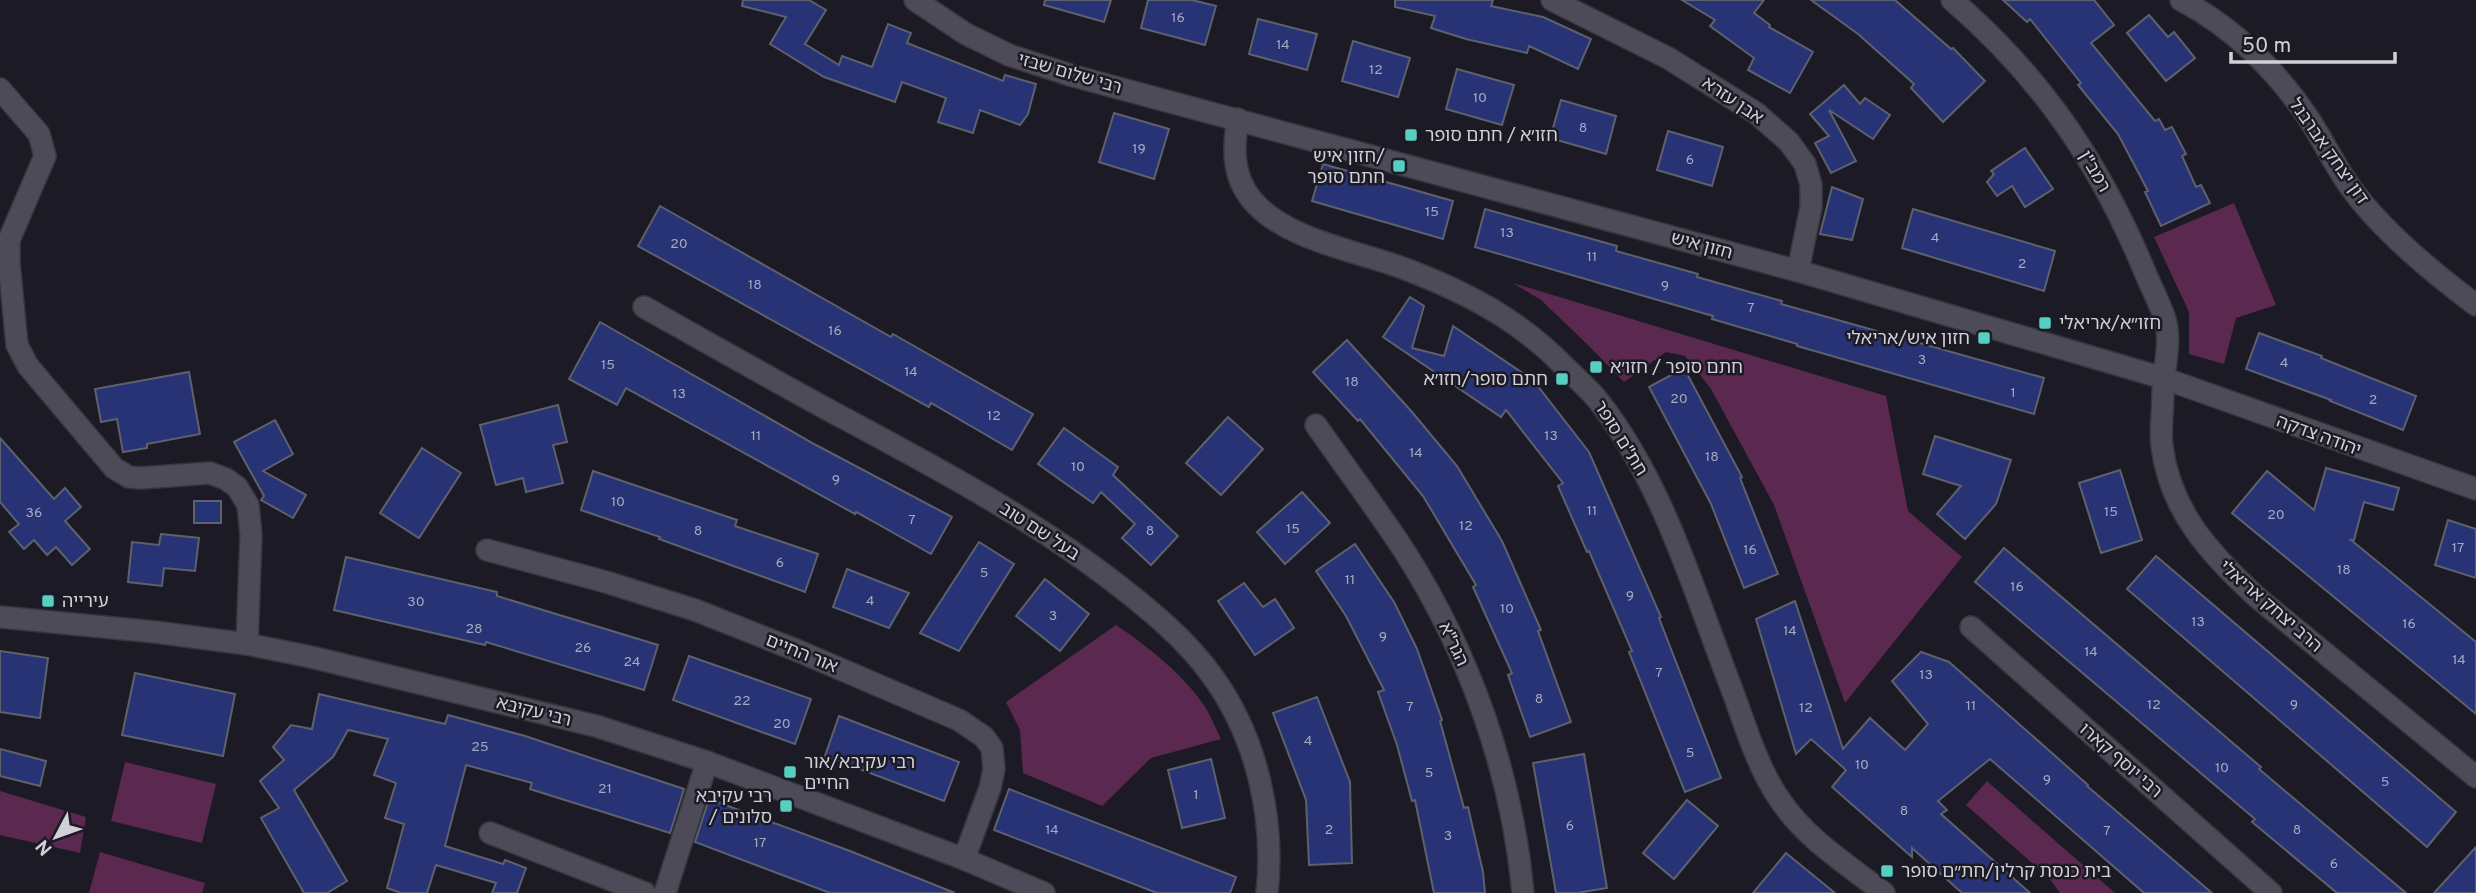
<svg xmlns="http://www.w3.org/2000/svg" width="2476" height="893" font-family="Overpass,'Noto Sans Hebrew',sans-serif">
  <style>
    .green { fill: #5b2850 }
    .building { fill: #283375; stroke: #5d616d; stroke-width: 2 }
    .lines { fill: none; stroke-linecap: round; stroke-linejoin: round }
    .minor-casing { stroke: #37363d; stroke-width: 24 }
    .minor { stroke: #4d4b57; stroke-width: 21 }
    .poi-dot { fill: #56cec2; stroke: #1c1a24; stroke-width: 2.5 }
    .labels { text-anchor: middle; stroke-width: 5; stroke-linejoin: round; paint-order: stroke }
    .number-label { font-size: 14px; fill: #a7a9be }
    .street-label { font-size: 18px; fill: #d1d0d7; stroke: #1c1a24 }
    .poi-label { font-size: 18px; fill: #d1d0d7; stroke: #1c1a24; text-anchor: start }
  </style>
  <rect width="100%" height="100%" fill="#1c1a24"/>
  <g class="green">
    <path d="M2234,203L2276,305L2236,318L2224,364L2189,354V312L2154,237Z"/>
    <path d="M1513,283L1886,396L1908,511L1962,557L1845,703L1774,505L1711,389L1685,356L1666,352L1624,382L1591,348L1541,300Z"/>
    <path d="M1116,625C1146,645 1188,678 1207,710C1212,719 1216,729 1221,739L1151,758L1102,806L1023,773L1020,730L1006,702Z"/>
    <path d="M125,762L216,784L202,843L111,821Z"/>
    <path d="M1987,781L2115,893H2060L2049,878L1966,805Z"/>
    <path d="M0,791L86,817L80,853L0,835Z"/>
    <path d="M100,852L205,883L202,893H89Z"/>
  </g>
  <g class="building">
    <path d="M743,0H809L826,10L805,44L839,65L842,56L872,67L888,24L911,33L907,43L1003,81L1005,75L1036,84L1028,114L1020,125L980,110L973,133L938,122L946,98L902,82L895,102L824,77L770,44L786,17L742,6Z"/>
    <path d="M1045,0H1111L1104,22L1044,5Z"/>
    <path d="M1148,0H1192L1216,6L1205,45L1141,28Z"/>
    <path d="M1395,0H1493L1491,6L1543,17L1591,39L1578,69L1529,46L1527,53L1466,39L1431,28L1435,16L1395,7Z"/>
    <path d="M1682,0H1764L1754,13L1770,25L1769,27L1813,52L1790,93L1748,70L1754,58L1710,26L1715,20Z"/>
    <path d="M1811,0H1895L1951,49L1953,48L1985,81L1943,122L1911,88L1914,84L1858,34Z"/>
    <path d="M2003,0H2094L2114,25L2091,43L2155,121L2159,119L2165,130L2172,127L2186,154L2182,156L2196,187L2201,185L2210,203L2161,226L2145,192L2148,191L2118,134L2078,85L2081,83L2030,19L2027,22Z"/>
    <path d="M2149,15L2168,37L2174,32L2195,58L2166,81L2127,33Z"/>
    <path d="M1258,19L1317,34L1307,70L1249,54Z"/>
    <path d="M1353,41L1410,58L1398,97L1342,81Z"/>
    <path d="M1457,69L1514,85L1502,125L1446,109Z"/>
    <path d="M1844,85L1860,104L1865,98L1890,115L1873,139L1829,110L1856,161L1831,173L1815,143L1829,136L1810,114Z"/>
    <path d="M1561,100L1616,116L1606,154L1550,138Z"/>
    <path d="M1114,113L1169,129L1154,179L1099,162Z"/>
    <path d="M1668,131L1723,147L1712,186L1657,170Z"/>
    <path d="M2025,148L2053,189L2025,207L2012,186L1997,196L1987,182L1994,174L1991,171Z"/>
    <path d="M1323,164L1453,201L1443,239L1312,201Z"/>
    <path d="M1832,187L1863,199L1852,240L1820,234Z"/>
    <path d="M660,206L891,337L893,334L1033,414L1012,450L931,403L929,407L638,246Z"/>
    <path d="M1485,209L1617,246L1616,251L1698,274L1697,277L1782,301L1781,304L2044,378L2034,414L1797,346V344L1712,319L1713,316L1475,247Z"/>
    <path d="M1913,209L2055,251L2044,291L1902,248Z"/>
    <path d="M1410,297L1424,306L1412,348L1444,356L1453,326L1533,380L1589,452L1661,617L1659,618L1721,778L1685,792L1629,652L1632,651L1589,551L1587,552L1558,486L1563,483L1506,410L1501,417L1383,337Z"/>
    <path d="M600,322L816,445L952,517L931,554L856,512L855,514L626,388L617,405L569,379Z"/>
    <path d="M2259,333L2322,356L2321,358L2416,396L2403,430L2330,401L2331,400L2246,369Z"/>
    <path d="M1347,340L1412,412L1457,466L1502,541L1541,630L1538,631L1571,722L1530,737L1508,675L1512,673L1473,587L1476,585L1423,496L1360,419L1358,421L1313,372Z"/>
    <path d="M1684,368L1742,477L1740,478L1778,574L1744,588L1711,504L1649,387Z"/>
    <path d="M189,372L200,434L147,444V448L123,452L117,419L101,422L95,389Z"/>
    <path d="M558,405L567,442L553,445L563,483L526,492L523,478L496,485L480,425Z"/>
    <path d="M1228,417L1263,449L1221,495L1186,463Z"/>
    <path d="M275,420L293,454L263,471L306,495L293,518L261,500L264,496L234,442Z"/>
    <path d="M1064,428L1118,467L1113,475L1178,536L1151,565L1122,538L1135,524L1101,492L1093,503L1038,464Z"/>
    <path d="M1935,436L2011,460L1996,504L1965,539L1937,514L1961,486L1923,474Z"/>
    <path d="M0,438L54,499L65,488L81,507L65,521L90,549L72,565L56,547L47,555L34,540L24,549L9,532L19,524L0,502Z"/>
    <path d="M422,448L461,473L419,538L380,513Z"/>
    <path d="M2326,468L2399,488L2393,510L2364,502L2354,540H2351L2476,642V714L2232,513L2267,471L2314,510Z"/>
    <path d="M2120,470L2142,540L2101,553L2079,483Z"/>
    <path d="M593,471L737,520L735,526L818,554L805,592L659,539L660,537L581,510Z"/>
    <path d="M1302,492L1330,523L1285,564L1257,532Z"/>
    <rect x="194" y="501" width="27" height="22"/>
    <path d="M2448,520L2476,529V578L2435,565Z"/>
    <path d="M161,534L199,538L195,571L164,568L162,586L128,582L132,542L159,545Z"/>
    <path d="M979,542L1014,564L959,651L920,633Z"/>
    <path d="M1355,544L1394,602L1417,649L1442,720L1440,721L1464,808L1468,807L1483,872L1485,893H1434L1415,800L1412,801L1397,745L1378,692L1384,690L1346,616L1316,571Z"/>
    <path d="M2004,548L2261,767L2259,769L2406,893H2337L2252,822L2255,819L1975,582Z"/>
    <path d="M2156,556L2456,812L2427,847L2127,589Z"/>
    <path d="M346,557L497,592V596L658,645L644,690L486,642L485,645L334,610Z"/>
    <path d="M847,569L909,593L889,628L833,607Z"/>
    <path d="M1045,579L1089,614L1060,651L1016,616Z"/>
    <path d="M1244,583L1263,607L1275,599L1294,628L1255,655L1218,601Z"/>
    <path d="M1795,601L1843,749L1870,718L1905,750L1928,724L1892,681L1921,652L1949,662L2088,785L2087,786L2212,893H2144L1990,759L1938,801L1947,810L1941,814L2030,893H1962L1912,848V857L1832,787L1846,770L1811,739L1796,754L1756,619Z"/>
    <path d="M0,651L48,658L40,718L0,712Z"/>
    <path d="M689,656L811,699L795,744L673,700Z"/>
    <path d="M135,673L235,694L223,756L122,735Z"/>
    <path d="M319,694L445,724L448,715L525,736L684,789L670,833L530,789L532,783L466,765L445,846L503,864L505,860L526,868L517,893H492L496,883L436,865L427,893H401L387,888L404,824L385,818L396,783L374,775L388,739L348,730L333,757L294,790L347,881L327,893H304L261,818L279,808L260,781L284,760L273,747L291,725L312,729Z"/>
    <path d="M1317,697L1350,782L1352,863L1309,865L1306,800L1273,713Z"/>
    <path d="M839,716L959,762L944,801L825,756Z"/>
    <path d="M0,749L46,761L40,786L0,776Z"/>
    <path d="M1584,754L1607,888L1577,893H1556L1533,763Z"/>
    <path d="M1211,759L1225,818L1182,828L1168,770Z"/>
    <path d="M1009,789L1236,877L1230,893H1157L994,830Z"/>
    <path d="M709,799L850,851L955,893H830L695,842Z"/>
    <path d="M1687,800L1718,826L1674,879L1643,853Z"/>
    <path d="M2476,847V893H2434Z"/>
    <path d="M1786,853L1835,893H1753Z"/>
  </g>
  <g class="lines">
    <g class="minor-casing">
      <g id="minor">
        <path d="M915,0L966,34L1009,55L1070,75L1798,271L2163,378L2476,489"/>
        <path d="M1552,0L1668,58L1756,113L1789,142L1805,164L1811,185V207L1798,271"/>
        <path d="M1952,0C2040,76 2097,159 2142,265C2149,283 2159,301 2165,319C2172,344 2163,368 2163,393C2163,410 2160,429 2162,446C2170,512 2212,556 2259,599L2476,777"/>
        <path d="M2181,0C2233,27 2277,71 2309,119C2324,142 2335,166 2351,188C2383,232 2433,273 2476,305"/>
        <path d="M0,89L39,134L45,156L9,240V263L17,345L28,366L114,468L129,477L141,478L210,473L226,479L237,487L248,505L251,535L247,644"/>
        <path d="M1238,119C1233,147 1232,176 1252,200C1286,241 1360,251 1408,270C1466,292 1519,320 1563,365C1574,376 1587,387 1597,399C1663,482 1693,589 1731,687C1745,724 1757,767 1780,800C1806,839 1848,865 1884,893"/>
        <path d="M644,307C708,343 773,380 838,415C933,466 1028,516 1114,582C1150,610 1187,640 1213,677C1257,738 1275,819 1267,893"/>
        <path d="M1316,425C1345,467 1377,509 1405,552C1470,654 1512,773 1523,893"/>
        <path d="M487,550L606,582L695,610L796,650L959,720L984,737L992,748L994,769L990,788L964,859"/>
        <path d="M0,617L155,632L247,644L311,657L596,726L707,762L964,859L1044,893"/>
        <path d="M1971,627L2271,893"/>
        <path d="M490,833L645,893"/>
        <path d="M665,893L707,762"/>
      </g>
    </g>
    <use href="#minor" class="minor"/>
  </g>
  <g class="poi-dot">
    <rect x="1404" y="128" width="14" height="14" rx="3.5"/>
    <rect x="1392" y="159" width="14" height="14" rx="3.5"/>
    <rect x="2038" y="316" width="14" height="14" rx="3.5"/>
    <rect x="1977" y="331" width="14" height="14" rx="3.5"/>
    <rect x="1589" y="360" width="14" height="14" rx="3.5"/>
    <rect x="1555" y="372" width="14" height="14" rx="3.5"/>
    <rect x="41" y="594" width="14" height="14" rx="3.5"/>
    <rect x="783" y="765" width="14" height="14" rx="3.5"/>
    <rect x="779" y="799" width="14" height="14" rx="3.5"/>
    <rect x="1880" y="864" width="14" height="14" rx="3.5"/>
  </g>
  <g class="labels">
    <g class="number-label">
      <text x="1178" y="22">16</text>
      <text x="1283" y="49">14</text>
      <text x="1376" y="74">12</text>
      <text x="1480" y="102">10</text>
      <text x="1583" y="132">8</text>
      <text x="1139" y="153">19</text>
      <text x="1690" y="164">6</text>
      <text x="1432" y="216">15</text>
      <text x="1507" y="237">13</text>
      <text x="1935" y="242">4</text>
      <text x="679" y="248">20</text>
      <text x="1592" y="261">11</text>
      <text x="2022" y="268">2</text>
      <text x="755" y="289">18</text>
      <text x="1665" y="290">9</text>
      <text x="1751" y="312">7</text>
      <text x="835" y="335">16</text>
      <text x="1922" y="364">3</text>
      <text x="2284" y="367">4</text>
      <text x="608" y="369">15</text>
      <text x="911" y="376">14</text>
      <text x="1352" y="386">18</text>
      <text x="2013" y="397">1</text>
      <text x="679" y="398">13</text>
      <text x="1679" y="403">20</text>
      <text x="2373" y="404">2</text>
      <text x="994" y="420">12</text>
      <text x="756" y="440">11</text>
      <text x="1551" y="440">13</text>
      <text x="1416" y="457">14</text>
      <text x="1712" y="461">18</text>
      <text x="1078" y="471">10</text>
      <text x="836" y="484">9</text>
      <text x="618" y="506">10</text>
      <text x="1592" y="515">11</text>
      <text x="2111" y="516">15</text>
      <text x="34" y="517">36</text>
      <text x="2276" y="519">20</text>
      <text x="912" y="524">7</text>
      <text x="1466" y="530">12</text>
      <text x="1293" y="533">15</text>
      <text x="698" y="535">8</text>
      <text x="1150" y="535">8</text>
      <text x="2458" y="552">17</text>
      <text x="1750" y="554">16</text>
      <text x="780" y="567">6</text>
      <text x="2344" y="574">18</text>
      <text x="984" y="577">5</text>
      <text x="1350" y="584">11</text>
      <text x="2017" y="591">16</text>
      <text x="1630" y="600">9</text>
      <text x="870" y="605">4</text>
      <text x="416" y="606">30</text>
      <text x="1507" y="613">10</text>
      <text x="1053" y="620">3</text>
      <text x="2198" y="626">13</text>
      <text x="2409" y="628">16</text>
      <text x="474" y="633">28</text>
      <text x="1790" y="635">14</text>
      <text x="1383" y="641">9</text>
      <text x="583" y="652">26</text>
      <text x="2091" y="656">14</text>
      <text x="2459" y="664">14</text>
      <text x="632" y="666">24</text>
      <text x="1659" y="677">7</text>
      <text x="1926" y="679">13</text>
      <text x="1539" y="703">8</text>
      <text x="742" y="705">22</text>
      <text x="2154" y="709">12</text>
      <text x="2294" y="709">9</text>
      <text x="1971" y="710">11</text>
      <text x="1410" y="711">7</text>
      <text x="1806" y="712">12</text>
      <text x="782" y="728">20</text>
      <text x="1308" y="745">4</text>
      <text x="480" y="751">25</text>
      <text x="1690" y="757">5</text>
      <text x="1862" y="769">10</text>
      <text x="2222" y="772">10</text>
      <text x="1429" y="777">5</text>
      <text x="2047" y="784">9</text>
      <text x="2385" y="786">5</text>
      <text x="605" y="793">21</text>
      <text x="1196" y="799">1</text>
      <text x="1904" y="815">8</text>
      <text x="1570" y="830">6</text>
      <text x="1052" y="834">14</text>
      <text x="1329" y="834">2</text>
      <text x="2297" y="834">8</text>
      <text x="2107" y="835">7</text>
      <text x="1448" y="840">3</text>
      <text x="760" y="847">17</text>
      <text x="2334" y="868">6</text>
    </g>
    <g class="street-label">
      <text transform="translate(1070 73) rotate(16)" y="6">רבי שלום שבזי</text>
      <text transform="translate(1733 100) rotate(34)" y="6">אבן עזרא</text>
      <text transform="translate(2329 151) rotate(55)" y="6">דון יצחק אברבנל</text>
      <text transform="translate(2095 171) rotate(60)" y="6">רמב"ן</text>
      <text transform="translate(1702 245) rotate(15)" y="6">חזון איש</text>
      <text transform="translate(2319 435) rotate(20)" y="6">יהודה צדקה</text>
      <text transform="translate(1621 438) rotate(58)" y="6">חת"ם סופר</text>
      <text transform="translate(1040 531) rotate(33)" y="6">בעל שם טוב</text>
      <text transform="translate(2271 606) rotate(41)" y="6">הרב יצחק אריאלי</text>
      <text transform="translate(1454 644) rotate(65)" y="6">הגר"א</text>
      <text transform="translate(802 653) rotate(22)" y="6">אור החיים</text>
      <text transform="translate(534 711) rotate(14)" y="6">רבי עקיבא</text>
      <text transform="translate(2121 760) rotate(41)" y="6">רבי יוסף קארו</text>
    </g>
    <g class="poi-label">
      <text x="1425" y="141">חזו׳א / חתם סופר</text>
      <text x="1385" y="162" text-anchor="end">חזון איש/<tspan x="1385" dy="21">חתם סופר</tspan></text>
      <text x="2059" y="329">חזו״א/אריאלי</text>
      <text x="1970" y="344" text-anchor="end">חזון איש/אריאלי</text>
      <text x="1610" y="373">חתם סופר / חזו׳א</text>
      <text x="1548" y="385" text-anchor="end">חתם סופר/חזו׳א</text>
      <text x="62" y="607">עירייה</text>
      <text x="804" y="768">רבי עקיבא/אור<tspan x="804" dy="21">החיים</tspan></text>
      <text x="772" y="802" text-anchor="end">רבי עקיבא<tspan x="772" dy="21">/ סלונים</tspan></text>
      <text x="1901" y="877">בית כנסת קרלין/חת״ם סופר</text>
    </g>
  </g>
  <g transform="translate(56 837) rotate(229)" stroke="#1c1a24" stroke-width="5" paint-order="stroke">
  <path d="M0-5L12 26L0 18L-12 26Z" fill="#d1d0d7"/>
  <text y="-10" font-size="19" font-weight="bold" text-anchor="middle" fill="#d1d0d7">N</text>
  </g>
  <path d="M2231 52v10h164v-10" fill="none" stroke="#d1d0d7" stroke-width="3.5"/>
  <text x="2242" y="52" font-size="21" fill="#d1d0d7" stroke="#1c1a24" stroke-width="5" paint-order="stroke">50 m</text>
</svg>
